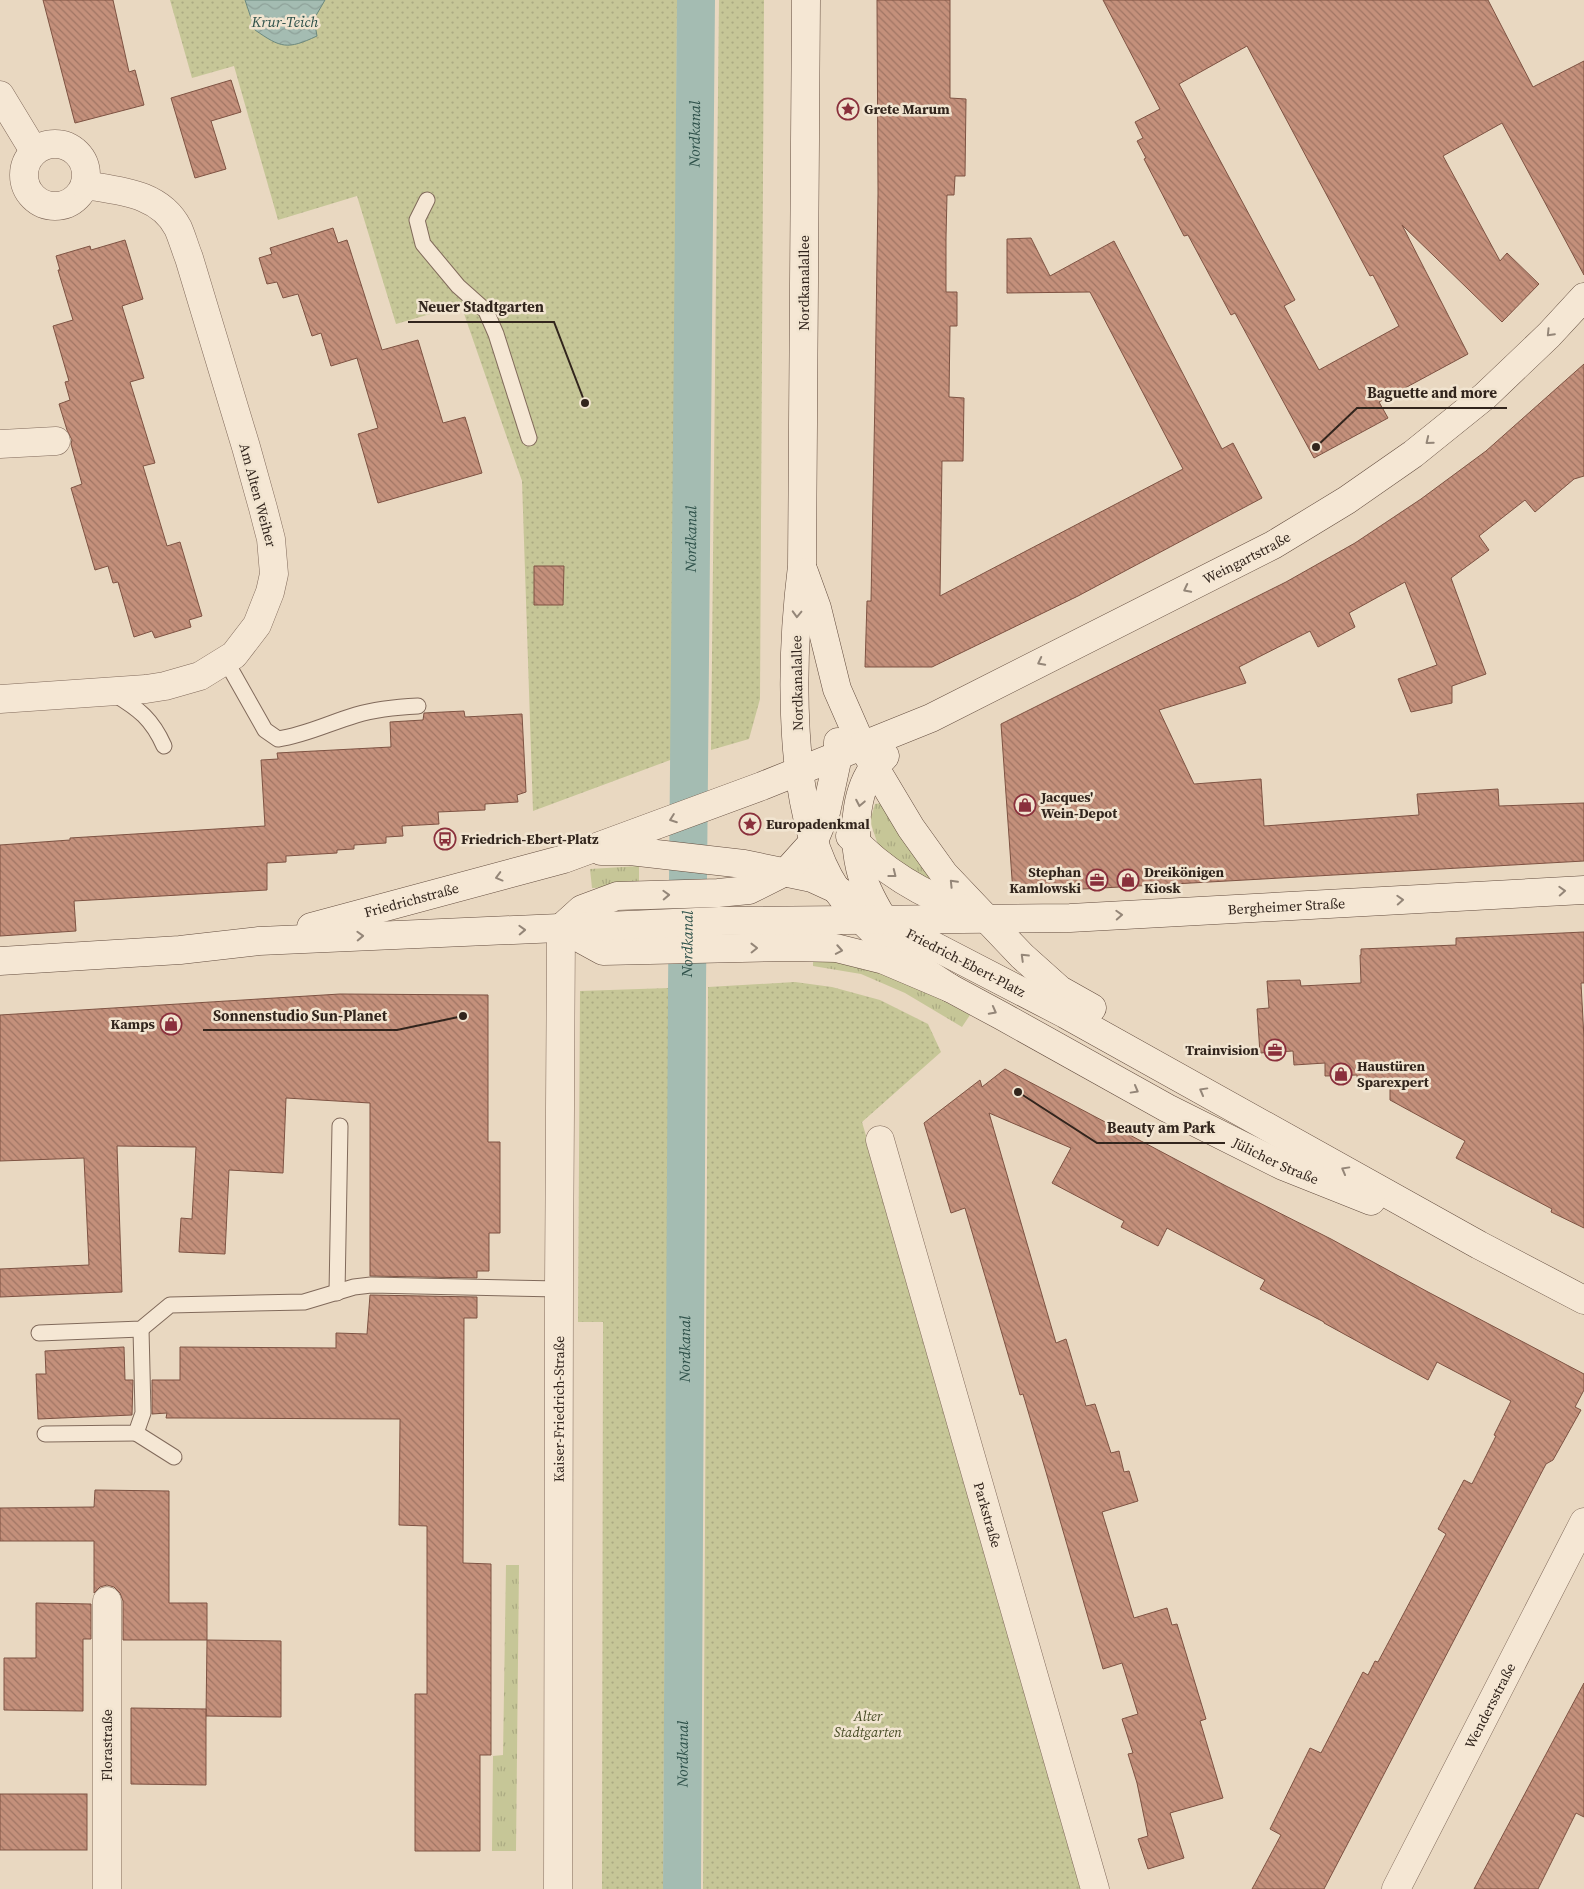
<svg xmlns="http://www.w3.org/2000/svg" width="1584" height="1889" font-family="'Source Serif 4',serif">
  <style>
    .grass { fill: url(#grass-tufts) }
    .park { fill: url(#park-dots) }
    .water { fill: url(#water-waves); stroke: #6c897e }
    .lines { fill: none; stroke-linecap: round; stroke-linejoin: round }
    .canal { stroke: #a4bcb2; stroke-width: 38 }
    .building { fill: url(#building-back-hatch); stroke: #7e5343; fill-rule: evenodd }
    .service-casing { stroke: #816a5b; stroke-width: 17 }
    .minor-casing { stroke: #816a5b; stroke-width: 29 }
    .secondary-casing { stroke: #634c3e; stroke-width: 29 }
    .service { stroke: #f5e7d4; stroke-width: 15 }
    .minor { stroke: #f5e7d4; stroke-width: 28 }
    .secondary { stroke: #f5e7d4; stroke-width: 28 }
    .oneway { stroke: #948678 }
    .labels { text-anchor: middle; stroke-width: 5; stroke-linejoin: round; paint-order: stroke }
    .poi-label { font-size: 14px; font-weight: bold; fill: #32251d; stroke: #f1e4d0; text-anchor: start }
    .street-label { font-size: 14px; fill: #32251d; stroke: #f1e4d0 }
    .park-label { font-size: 14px; font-style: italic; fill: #484d26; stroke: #f1e4d0 }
    .water-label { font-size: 15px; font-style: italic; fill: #2e514a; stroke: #f1e4d0 }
    .leader { fill: none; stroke: #32251d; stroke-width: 2 }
    .callout-dot { fill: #32251d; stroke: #f1e4d0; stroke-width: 2 }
    .callout-label { font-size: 15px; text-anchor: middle; font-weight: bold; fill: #32251d; stroke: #f1e4d0; stroke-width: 5; stroke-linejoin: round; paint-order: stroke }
  </style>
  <defs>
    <pattern id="grass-tufts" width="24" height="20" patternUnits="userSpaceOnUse" patternTransform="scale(1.25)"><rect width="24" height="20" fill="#c6c697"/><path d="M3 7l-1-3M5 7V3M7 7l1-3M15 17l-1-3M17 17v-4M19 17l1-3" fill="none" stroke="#abaa82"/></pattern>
    <pattern id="park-dots" width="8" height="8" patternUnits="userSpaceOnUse" patternTransform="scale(1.25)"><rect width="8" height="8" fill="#c6c697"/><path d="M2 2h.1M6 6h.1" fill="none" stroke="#abaa82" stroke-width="1.8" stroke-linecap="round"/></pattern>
    <pattern id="water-waves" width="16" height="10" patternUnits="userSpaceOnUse" patternTransform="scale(1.25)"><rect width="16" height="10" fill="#a4bcb2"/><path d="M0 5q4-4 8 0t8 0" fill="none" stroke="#8ea199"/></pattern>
    <pattern id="building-back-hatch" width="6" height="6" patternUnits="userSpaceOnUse" patternTransform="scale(1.25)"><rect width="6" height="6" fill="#c4907b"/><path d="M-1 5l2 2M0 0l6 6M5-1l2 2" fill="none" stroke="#a07564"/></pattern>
  </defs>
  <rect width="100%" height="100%" fill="#e9d8c1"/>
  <g class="grass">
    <path d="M882,803L933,871L929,879L895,861L878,845L870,821L875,804Z"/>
    <path d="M639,866V886L592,888L590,869Z"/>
    <path d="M813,955L881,972L917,987L970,1015L962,1027L905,993L861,974L813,966Z"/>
    <path d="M506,1565H519L516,1851H492L493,1756L503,1755Z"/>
  </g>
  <g class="park">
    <path d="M170,0H677L673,759L533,811L522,481L461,305L396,324L357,196L278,220L234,66L192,78Z"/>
    <path d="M719,0H764L760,699L749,739L711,750Z"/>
    <path d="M795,982L832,987L880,1000L928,1024L941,1052L862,1122L1086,1889H703L708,987Z"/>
    <path d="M669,988L663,1889H602L603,1322H578L580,991Z"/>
  </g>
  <path class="water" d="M245,0H325L314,19L317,36C287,50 281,48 255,30Z"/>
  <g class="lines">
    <path class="canal" id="s1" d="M682,1889L687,989L696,0"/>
  </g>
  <g class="building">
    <path d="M43,0H113L129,72L135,70L144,105L75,123Z"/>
    <path d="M877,0H950V98L966,99L965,176H955L954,195H947L946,238V292H957V326H950L949,397L964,398L963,461H942L940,596L1183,469L1090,292L1007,293V239L1031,238L1050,276L1114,241L1222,449L1233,443L1262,498L1078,596L932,667H865L867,601H871L875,396L878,193Z"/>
    <path d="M1103,0H1488L1533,87L1584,61V275L1502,123L1443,156L1500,261L1507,253L1539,284L1502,322L1402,225L1468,354L1379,402L1388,418L1314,458L1235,313L1231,315L1188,235L1184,236L1144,159L1146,158L1137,141L1143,138L1135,122L1160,109ZM1247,46L1370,276L1373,275L1399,326L1319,370L1284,306L1295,300L1179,84Z"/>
    <path d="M231,80L241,112L211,121L226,169L195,178L171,98Z"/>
    <path d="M333,228L338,243L347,240L382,350L418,340L443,423L465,417L482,473L378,503L358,434L378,428L357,358L331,366L321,333L312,336L298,294L283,298L277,282L267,284L259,258L272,254L270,248Z"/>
    <path d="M125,240L143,299L122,306L144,378L130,382L155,463L143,466L167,546L180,542L202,616L189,620L191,627L155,638L152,631L134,637L118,582L113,583L108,566L95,570L71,488L82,484L71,444L72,440L67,430L59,404L70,400L65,382L69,381L53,326L73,320L58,270H60L56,256L90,246L91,250Z"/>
    <path d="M1584,364V476L1574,479L1535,512L1525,500L1479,536L1489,550L1451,578L1486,674L1452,686V703L1411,712L1398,679L1437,665L1405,582L1349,613L1355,627L1318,647L1310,631L1239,667L1246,683L1159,710L1194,784L1261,779L1264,826L1419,815L1417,794L1498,789L1499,806L1584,803V861L1013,893L1001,724L1286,582L1355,543L1421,499L1486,451Z"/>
    <path d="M534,566H564L563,605H534Z"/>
    <path d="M464,711L465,717L522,714L526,792L517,795L518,802L485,804V810L438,812L439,824L402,826L403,836L386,837V843L354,845V849L337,850V853L286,856V862L267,863V890L74,901L76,931L0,936V845L70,840V838L265,826L261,760L278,759L277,753L391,747L390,722L423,720L424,713Z"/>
    <path d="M1584,932V983H1581L1584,1038V1228L1551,1212L1552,1209L1456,1158L1465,1141L1390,1100V1086L1358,1088L1357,1075L1325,1076V1063L1294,1065L1293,1051L1260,1053L1257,1009L1269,1008L1267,981L1300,980L1301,986L1361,983L1360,955H1361V949L1456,945V938Z"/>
    <path d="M340,994L488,995V1142H500V1233H489V1271H477V1278L370,1276V1103L286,1098L283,1173L229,1170L225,1254L179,1252L181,1218L192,1219L196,1147L117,1146L122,1292L0,1297V1269L89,1265L84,1158L0,1161V1015Z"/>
    <path d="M1005,1069L1226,1186L1331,1239L1428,1292L1584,1374V1390L1575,1407L1581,1410L1553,1460L1546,1464L1324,1889H1252L1281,1835L1270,1829L1310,1748L1321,1753L1363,1672L1368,1675L1375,1661L1378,1662L1446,1534L1438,1529L1464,1480L1472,1484L1496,1436L1494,1435L1511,1401L1437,1362L1428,1380L1324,1323V1322L1260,1289L1265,1280L1167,1228L1158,1246L1121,1227L1124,1221L1052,1183L1071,1148L989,1113L1056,1343L1066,1339L1086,1406L1095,1404L1111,1453L1119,1451L1124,1472L1129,1471L1138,1501L1102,1512L1134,1618L1167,1608L1172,1625L1177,1624L1206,1719L1200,1721L1223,1798L1170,1813L1184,1858L1148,1869L1138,1839L1148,1836L1137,1783L1128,1754L1133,1753L1122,1719L1138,1714L1122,1663L1103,1669L1046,1472L1023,1394L1020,1395L965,1208L951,1213L924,1123L980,1080L982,1087Z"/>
    <path d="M370,1295L477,1297V1318H464L463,1563L491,1564V1755H480V1851H415V1694H427V1526L399,1525L400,1419L180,1418H166L167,1413L152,1414V1380H180V1347L336,1348V1333L367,1334Z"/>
    <path d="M124,1347L125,1380H133L132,1415L38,1419L36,1374H46L45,1351Z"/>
    <path d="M95,1490L169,1491V1603H207V1640H123V1601L120,1593L114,1587L107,1585L100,1587L94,1593V1541H0V1508L94,1507Z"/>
    <path d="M36,1603L91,1604V1639H83V1711L4,1710V1658H36Z"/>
    <path d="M207,1640L281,1641V1717L206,1716Z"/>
    <path d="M1584,1683V1817L1576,1813L1538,1889H1474Z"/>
    <path d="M131,1708L206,1709V1785L131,1784Z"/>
    <rect x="0" y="1794" width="87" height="56"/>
  </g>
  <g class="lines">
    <g class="service-casing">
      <g id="service">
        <path d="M427,200L417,220L423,244L458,286L486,311L496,334L529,438"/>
        <path d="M226,661L265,730L278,739C306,735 329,723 356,715C376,709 397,707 418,706"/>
        <path d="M114,694C139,709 152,719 164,746"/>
        <path d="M337,1293L340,1126"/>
        <path d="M39,1333L141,1329L170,1305L304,1302L354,1287L371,1285L559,1289"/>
        <path d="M136,1433L174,1457"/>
        <path d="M45,1434L136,1433L143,1413L141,1329"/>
      </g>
    </g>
    <g class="minor-casing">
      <g id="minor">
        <path d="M0,95L34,151"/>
        <circle cx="55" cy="175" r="31"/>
        <path d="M0,444L56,441"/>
        <path d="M0,699L146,689L165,686L200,676L234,655L257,625L270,592L274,574L271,539L263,508L246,447L189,258C185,248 182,237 178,228C160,193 120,191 85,185"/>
        <path id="s2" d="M880,1140L1095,1889"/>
        <path d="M107,1889V1601"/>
        <path id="s3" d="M558,1889L559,1289L561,928"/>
        <path id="s4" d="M1396,1889L1584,1522"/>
      </g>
    </g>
    <g class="secondary-casing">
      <g id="secondary">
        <path d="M806,0L802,566C791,655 785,812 836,889C865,931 907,961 950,988"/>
        <path d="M804,572L817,608L837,689L862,746L911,828L944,874L1022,956L1060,990L1092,1008"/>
        <path d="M850,836C884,873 924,896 971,912"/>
        <path id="s5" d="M601,851H630L744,864L812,878L836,889L882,919L1065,1014L1479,1245L1584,1300"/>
        <path d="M882,917C873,902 864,886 860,868C853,837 854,793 874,767C877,763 882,760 885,756"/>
        <path id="s6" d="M311,927L564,859L762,786L931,718L1273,545L1347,500L1413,454L1485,396L1549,335L1584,297"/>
        <path id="s7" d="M561,928L603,951L791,947L836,948L884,960L950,988L1002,1016L1167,1108L1283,1166L1371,1201"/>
        <path d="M561,928L582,909L617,896L718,893L749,890L787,871L814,841L826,812L838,756V742"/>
        <path id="s8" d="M0,961L180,950L259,941L719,921L1070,918L1584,890"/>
      </g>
    </g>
    <use href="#service" class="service"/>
    <use href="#minor" class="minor"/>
    <use href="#secondary" class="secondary"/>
  </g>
  <defs><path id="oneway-chevron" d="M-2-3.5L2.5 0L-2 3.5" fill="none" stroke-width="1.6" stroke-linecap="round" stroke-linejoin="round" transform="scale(1.25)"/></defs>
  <g class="oneway">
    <use href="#oneway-chevron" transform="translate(1550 333) rotate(134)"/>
    <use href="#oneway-chevron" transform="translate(1429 441) rotate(141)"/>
    <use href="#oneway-chevron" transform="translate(1187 589) rotate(153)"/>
    <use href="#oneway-chevron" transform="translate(797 614) rotate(92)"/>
    <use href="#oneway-chevron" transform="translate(1041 662) rotate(153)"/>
    <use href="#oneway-chevron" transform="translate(860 803) rotate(101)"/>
    <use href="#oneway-chevron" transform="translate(673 819) rotate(160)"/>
    <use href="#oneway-chevron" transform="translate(893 874) rotate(38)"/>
    <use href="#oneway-chevron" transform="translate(499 877) rotate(165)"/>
    <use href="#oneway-chevron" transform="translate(953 883) rotate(-134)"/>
    <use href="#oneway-chevron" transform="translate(1562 891) rotate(-3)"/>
    <use href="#oneway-chevron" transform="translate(666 895) rotate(-2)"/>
    <use href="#oneway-chevron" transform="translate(1400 900) rotate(-3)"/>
    <use href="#oneway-chevron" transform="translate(1119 915) rotate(-3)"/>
    <use href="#oneway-chevron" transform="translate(522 930) rotate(-2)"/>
    <use href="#oneway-chevron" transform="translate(360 936) rotate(-2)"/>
    <use href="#oneway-chevron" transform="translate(754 948) rotate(-1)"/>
    <use href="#oneway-chevron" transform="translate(839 950) rotate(10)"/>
    <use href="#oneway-chevron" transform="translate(1024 957) rotate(-136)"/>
    <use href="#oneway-chevron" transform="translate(993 1011) rotate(28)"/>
    <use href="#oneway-chevron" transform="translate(1135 1090) rotate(29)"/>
    <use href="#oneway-chevron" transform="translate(1203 1091) rotate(-151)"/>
    <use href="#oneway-chevron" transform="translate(1345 1170) rotate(-151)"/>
  </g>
  <defs>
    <g id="sight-ring" transform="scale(1.125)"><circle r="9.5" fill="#f1e4d0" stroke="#8a303c" stroke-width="1.5"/><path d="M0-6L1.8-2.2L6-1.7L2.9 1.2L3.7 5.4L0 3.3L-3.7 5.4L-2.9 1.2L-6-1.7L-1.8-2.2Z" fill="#8a303c"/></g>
    <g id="shop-ring" transform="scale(1.125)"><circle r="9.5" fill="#f1e4d0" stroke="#8a303c" stroke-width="1.5"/><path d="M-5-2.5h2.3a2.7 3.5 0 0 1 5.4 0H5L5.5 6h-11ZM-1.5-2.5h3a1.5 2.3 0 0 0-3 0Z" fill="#8a303c"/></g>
    <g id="bus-ring" transform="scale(1.125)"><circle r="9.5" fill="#f1e4d0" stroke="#8a303c" stroke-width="1.5"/><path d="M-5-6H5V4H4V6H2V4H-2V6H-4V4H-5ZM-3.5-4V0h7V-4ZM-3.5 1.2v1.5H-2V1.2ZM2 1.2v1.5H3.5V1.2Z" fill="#8a303c"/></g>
    <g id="office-ring" transform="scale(1.125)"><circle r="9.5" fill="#f1e4d0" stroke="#8a303c" stroke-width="1.5"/><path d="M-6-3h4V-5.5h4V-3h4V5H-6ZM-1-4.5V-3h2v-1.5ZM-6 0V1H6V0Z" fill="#8a303c"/></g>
  </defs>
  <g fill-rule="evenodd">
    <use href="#sight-ring" x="848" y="109"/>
    <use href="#shop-ring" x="1025" y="805"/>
    <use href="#sight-ring" x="750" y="824"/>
    <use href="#bus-ring" x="445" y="839"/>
    <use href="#office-ring" x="1097" y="880"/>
    <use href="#shop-ring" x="1128" y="880"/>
    <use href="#shop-ring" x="171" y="1024"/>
    <use href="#office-ring" x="1275" y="1050"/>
    <use href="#shop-ring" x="1341" y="1074"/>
  </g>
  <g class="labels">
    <g class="poi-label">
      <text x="864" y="114">Grete Marum</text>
      <text x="1041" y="802">Jacques'<tspan x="1041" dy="16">Wein-Depot</tspan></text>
      <text x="766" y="829">Europadenkmal</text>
      <text x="461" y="844">Friedrich-Ebert-Platz</text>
      <text x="1081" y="877" text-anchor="end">Stephan<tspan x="1081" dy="16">Kamlowski</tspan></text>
      <text x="1144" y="877">Dreikönigen<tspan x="1144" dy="16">Kiosk</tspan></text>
      <text x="155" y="1029" text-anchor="end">Kamps</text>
      <text x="1259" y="1055" text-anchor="end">Trainvision</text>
      <text x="1357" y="1071">Haustüren<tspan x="1357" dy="16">Sparexpert</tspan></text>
    </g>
    <g class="street-label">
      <text transform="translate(804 283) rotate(-90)" y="5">Nordkanalallee</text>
      <text transform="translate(258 495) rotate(75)" y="5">Am Alten Weiher</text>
      <text dy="5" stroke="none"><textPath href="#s6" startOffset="1009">Weingartstraße</textPath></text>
      <text transform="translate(797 683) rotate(-91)" y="5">Nordkanalallee</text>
      <text dy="5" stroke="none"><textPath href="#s6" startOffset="104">Friedrichstraße</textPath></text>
      <text dy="5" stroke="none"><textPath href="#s8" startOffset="1288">Bergheimer Straße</textPath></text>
      <text dy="5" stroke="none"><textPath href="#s5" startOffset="389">Friedrich-Ebert-Platz</textPath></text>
      <text dy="5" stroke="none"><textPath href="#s7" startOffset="771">Jülicher Straße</textPath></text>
      <text dy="5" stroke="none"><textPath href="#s3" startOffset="480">Kaiser-Friedrich-Straße</textPath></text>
      <text dy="5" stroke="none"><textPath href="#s2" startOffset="390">Parkstraße</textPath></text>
      <text dy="5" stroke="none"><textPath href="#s4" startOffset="206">Wendersstraße</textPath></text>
      <text transform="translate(107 1745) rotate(-90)" y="5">Florastraße</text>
    </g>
    <g class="park-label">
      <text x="868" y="1721">Alter<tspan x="868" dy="16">Stadtgarten</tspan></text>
    </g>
    <g class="water-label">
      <text x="285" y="27">Krur-Teich</text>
      <text dy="5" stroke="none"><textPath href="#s1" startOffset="1755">Nordkanal</textPath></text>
      <text dy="5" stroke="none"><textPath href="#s1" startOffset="1350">Nordkanal</textPath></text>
      <text dy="5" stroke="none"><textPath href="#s1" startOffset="945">Nordkanal</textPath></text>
      <text dy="5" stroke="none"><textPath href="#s1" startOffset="540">Nordkanal</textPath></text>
      <text dy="5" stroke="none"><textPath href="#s1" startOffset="135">Nordkanal</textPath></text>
    </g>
  </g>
  <path class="leader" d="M585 403L554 322H408M1316 447L1357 408H1507M463 1016L397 1030H203M1018 1092L1097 1143H1225"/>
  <g class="callout-dot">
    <circle cx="585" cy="403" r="5"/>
    <circle cx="1316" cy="447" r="5"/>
    <circle cx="463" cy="1016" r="5"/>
    <circle cx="1018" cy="1092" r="5"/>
  </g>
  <g class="callout-label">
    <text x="481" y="312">Neuer Stadtgarten</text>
    <text x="1432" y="398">Baguette and more</text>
    <text x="300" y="1021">Sonnenstudio Sun-Planet</text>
    <text x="1161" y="1133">Beauty am Park</text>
  </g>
</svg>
